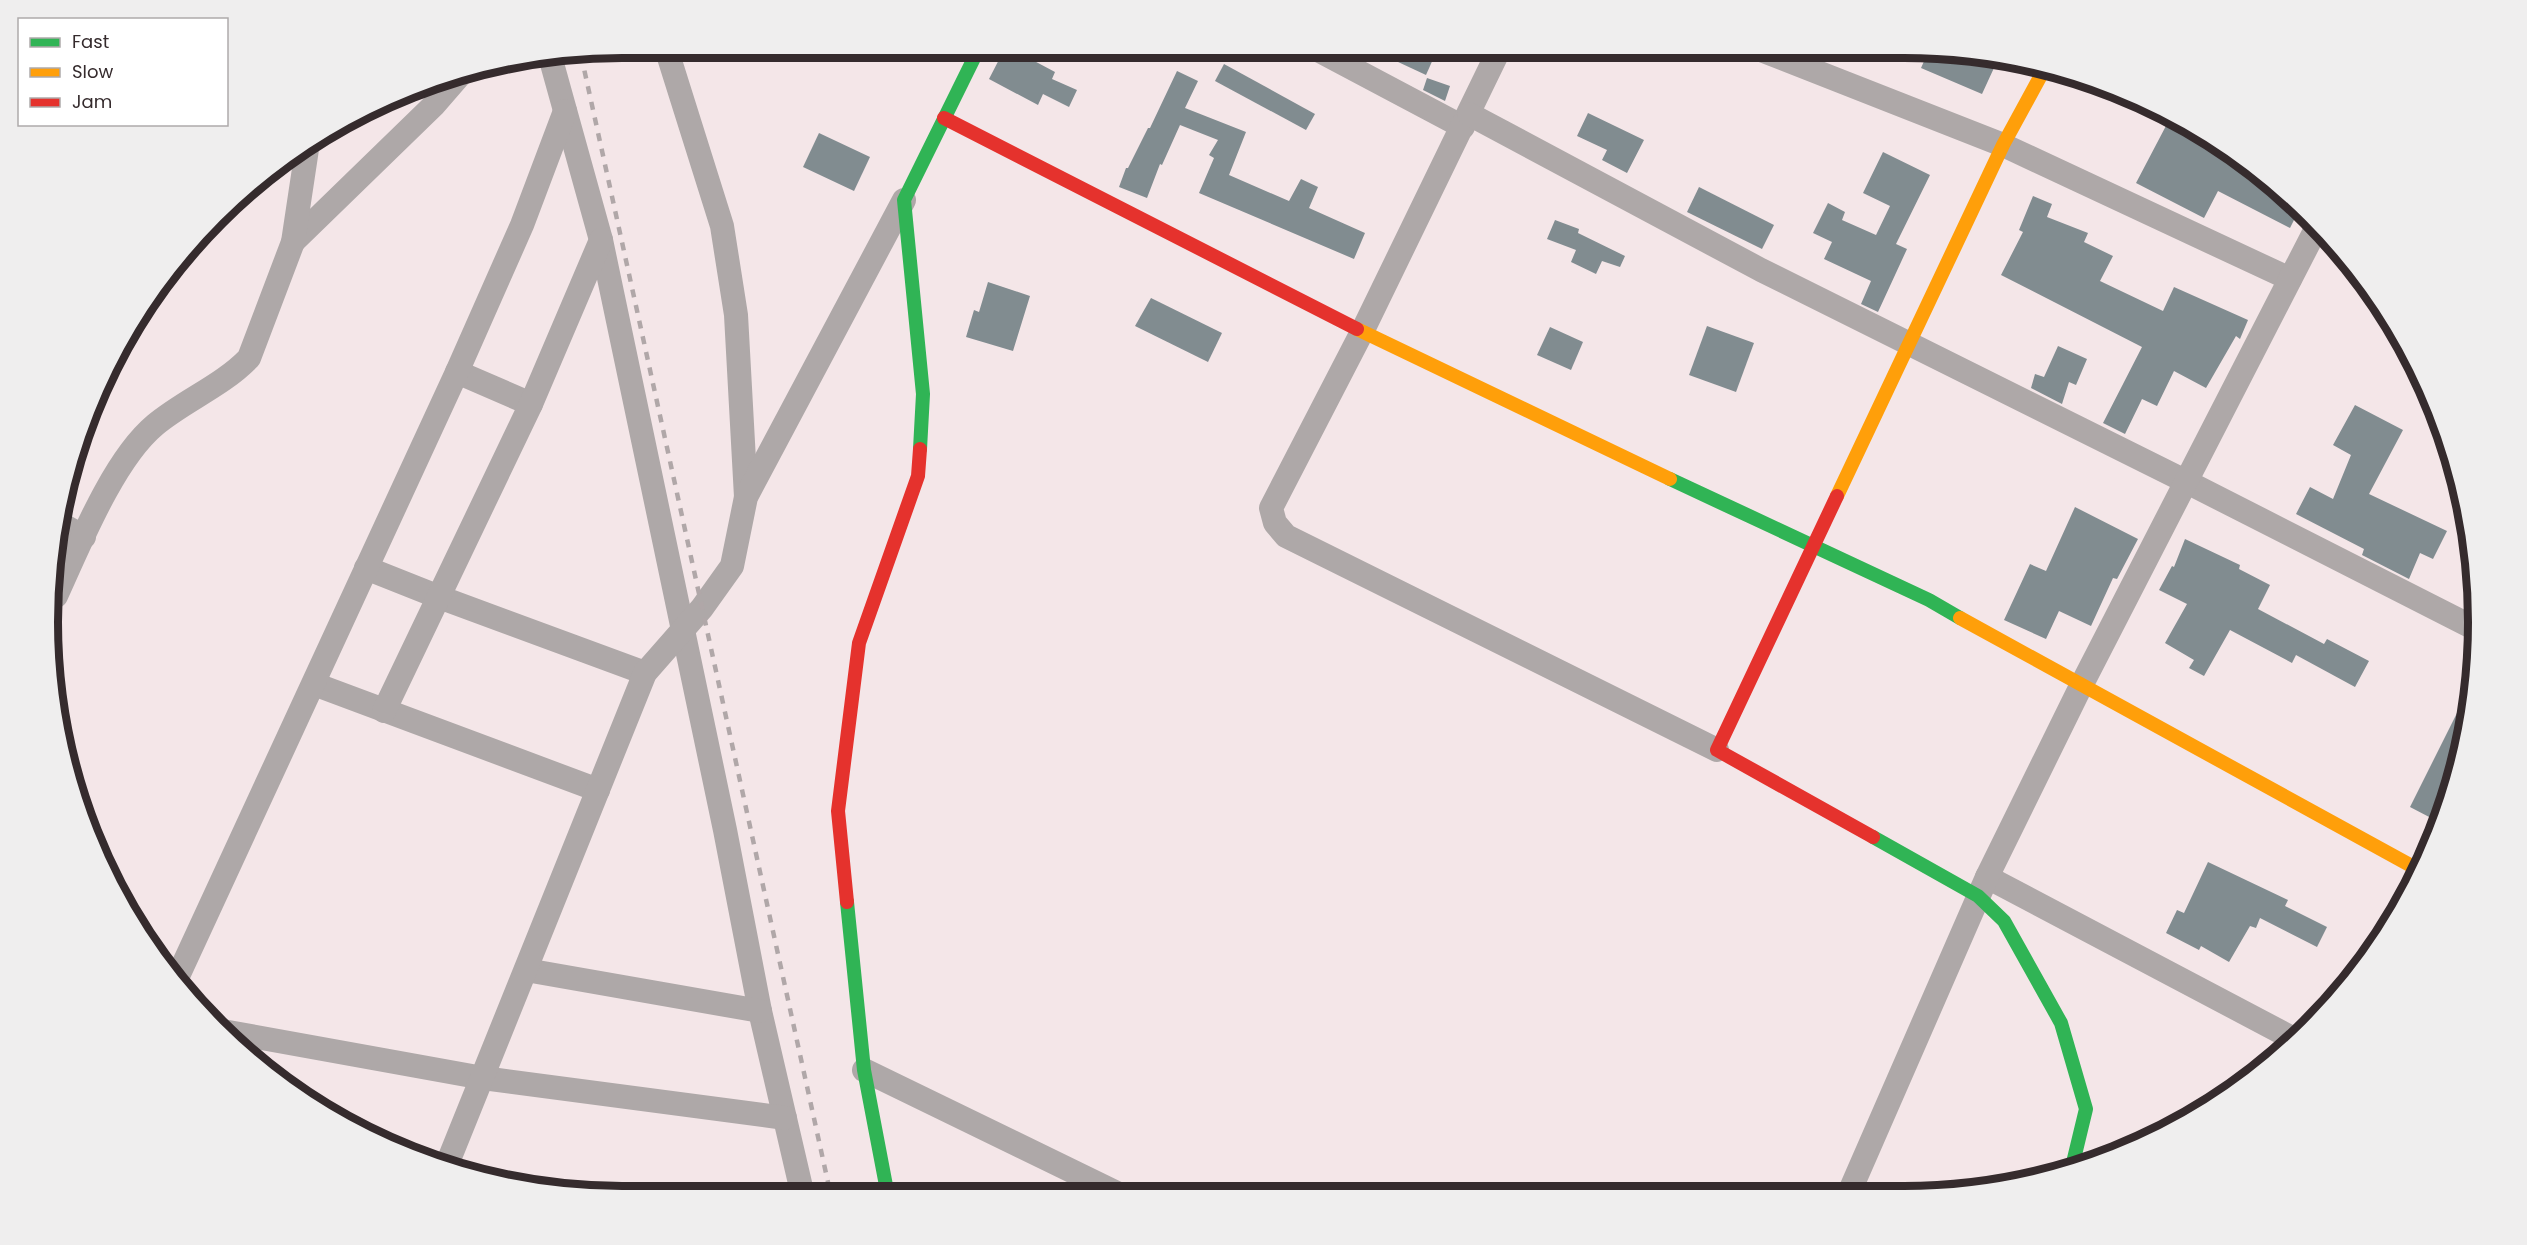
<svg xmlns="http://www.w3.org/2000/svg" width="2527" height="1245" font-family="Poppins,sans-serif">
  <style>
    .building { fill: #818c90 }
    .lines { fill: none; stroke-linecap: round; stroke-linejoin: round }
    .street { stroke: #aea8a8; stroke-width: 24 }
    .fast { stroke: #30b455; stroke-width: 14 }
    .slow { stroke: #ff9f0a; stroke-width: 14 }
    .jam { stroke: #e5322d; stroke-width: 14 }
    .rail { stroke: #b0a7a8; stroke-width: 4.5; stroke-dasharray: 8 8; stroke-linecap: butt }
    .rim { fill: none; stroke: #352b2d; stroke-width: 8 }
  </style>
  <rect width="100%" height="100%" fill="#f4e6e8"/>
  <g class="building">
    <path d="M1005,48H1010L1055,72L1052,79L1077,90L1069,107L1043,94L1038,105L989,79Z"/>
    <path d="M1368,48H1438L1426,75Z"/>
    <path d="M1929,50L1962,54L1999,57L1982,94L1921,68Z"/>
    <path d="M1224,64L1315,114L1306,130L1215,81Z"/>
    <path d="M1177,71L1198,81L1185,108L1246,132L1229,175L1289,201L1301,179L1318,187L1309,208L1365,233L1354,259L1199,193L1214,158L1209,155L1218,140L1180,125L1162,165L1160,164L1147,198L1119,187L1126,168H1128L1148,128H1150Z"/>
    <path d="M1427,78L1450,86L1445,101L1423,90Z"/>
    <path d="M1588,113L1644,140L1627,173L1602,160L1607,150L1577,136Z"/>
    <path d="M2168,122L2242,160L2300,208L2290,228L2218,191L2204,218L2136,183Z"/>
    <path d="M819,133L870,157L854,191L803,167Z"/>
    <path d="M1883,152L1930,175L1896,244L1907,249L1878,312L1861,304L1871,281L1824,259L1832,242L1813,233L1828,203L1845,212L1842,220L1876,235L1890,206L1863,193Z"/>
    <path d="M1699,187L1774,225L1762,249L1687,212Z"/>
    <path d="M2033,196L2052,204L2047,217L2088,233L2084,242L2113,256L2100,281L2163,311L2174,287L2248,320L2240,339L2236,336L2206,388L2174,371L2157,406L2142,399L2125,434L2103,423L2142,347L2001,275L2023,232L2019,230Z"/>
    <path d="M1555,220L1579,229L1578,233L1625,256L1620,267L1602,261L1596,274L1571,262L1576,250L1547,239Z"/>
    <path d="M988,282L1030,296L1013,351L966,337L974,310L979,312Z"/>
    <path d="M1151,298L1222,333L1208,362L1135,326Z"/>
    <path d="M1707,326L1754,343L1736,392L1689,375Z"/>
    <path d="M1550,327L1583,342L1571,370L1537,355Z"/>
    <path d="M2058,346L2087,359L2076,385L2069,382L2062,404L2031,388L2035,374L2044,377Z"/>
    <path d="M2355,405L2403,430L2369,494L2447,531L2433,559L2420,553L2409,579L2362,555L2364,549L2296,514L2310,487L2333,499L2351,455L2333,445Z"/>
    <path d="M2075,507L2138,539L2117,579L2113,578L2091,626L2059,611L2046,639L2004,620L2030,564L2046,571Z"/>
    <path d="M2185,539L2240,565L2239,569L2270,585L2258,609L2324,644L2327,639L2369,661L2355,687L2296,655L2292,663L2230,630L2204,676L2189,668L2194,660L2165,643L2187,604L2159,590L2172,566L2174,567Z"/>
    <path d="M2471,685L2468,735L2446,806L2441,803L2433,819L2410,807Z"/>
    <path d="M2208,862L2288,900L2285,906L2327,927L2317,947L2260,918L2256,928L2250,926L2229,962L2201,946L2199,950L2166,933L2177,910L2184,913Z"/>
  </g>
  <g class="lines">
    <g class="street">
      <path d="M666,48L722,226L736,315L746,497"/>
      <path d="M1314,48L1463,127"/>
      <path d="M1500,48L1362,332L1271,508L1275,523L1286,536L1717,750"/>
      <path d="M1756,48L2003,145L2290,279"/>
      <path d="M551,60L601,240L725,830L760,1011L803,1196"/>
      <path d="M1469,114L1761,270L2187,482L2478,630"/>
      <path d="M293,242L434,105L460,75"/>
      <path d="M457,372L531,404"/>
      <path d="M59,523L84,537"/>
      <path d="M366,568L439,597L645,673"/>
      <path d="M56,596C79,546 113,460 155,425C185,400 222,386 249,358L293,242L307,149"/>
      <path d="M314,684L598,790"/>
      <path d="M384,711L531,404L601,240"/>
      <path d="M1987,877L2294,1039"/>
      <path d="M526,970L760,1011"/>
      <path d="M178,976L457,372L522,225L565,111"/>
      <path d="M217,1030L483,1078L785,1118"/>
      <path d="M864,1070L1121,1195"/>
      <path d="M446,1167L645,673L702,608L732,566L746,497L904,200"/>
      <path d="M1849,1193L1987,877L2081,686L2318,225"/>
    </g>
    <g class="fast">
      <path d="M920,449L923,394L904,200L979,48"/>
      <path d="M1670,479L1929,600L1960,618"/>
      <path d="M1873,837L1978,896L2004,921L2061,1023L2086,1109L2072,1167"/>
      <path d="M847,902L864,1070L888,1196"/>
    </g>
    <g class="slow">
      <path d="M1357,329L1670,479"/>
      <path d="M1837,496L2003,145L2045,68"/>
      <path d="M1960,618L2419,870"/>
    </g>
    <g class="jam">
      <path d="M944,118L1357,329"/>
      <path d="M1837,496L1717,750L1873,837"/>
      <path d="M847,902L838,811L859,643L918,476L920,449"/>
    </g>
    <path class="rail" d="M581,55L831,1196"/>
  </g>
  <path d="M0 0H2527V1245H0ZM622 58H1904A564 564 0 0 1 2468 622V622A564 564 0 0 1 1904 1186H622A564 564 0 0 1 58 622V622A564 564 0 0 1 622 58Z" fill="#efeeee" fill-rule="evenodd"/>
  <path class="rim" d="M622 58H1904A564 564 0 0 1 2468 622V622A564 564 0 0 1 1904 1186H622A564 564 0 0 1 58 622V622A564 564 0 0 1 622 58Z"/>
  <rect x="18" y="18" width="210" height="108" fill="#ffffff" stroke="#aeaaab" stroke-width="1.5"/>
  <rect x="30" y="38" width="30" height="9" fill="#30b455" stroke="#aeaaab" stroke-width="1.5"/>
  <text x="72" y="48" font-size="18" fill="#352b2d">Fast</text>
  <rect x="30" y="68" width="30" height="9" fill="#ff9f0a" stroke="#aeaaab" stroke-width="1.5"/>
  <text x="72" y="78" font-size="18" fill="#352b2d">Slow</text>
  <rect x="30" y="98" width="30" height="9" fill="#e5322d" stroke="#aeaaab" stroke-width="1.5"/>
  <text x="72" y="108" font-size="18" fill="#352b2d">Jam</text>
</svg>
